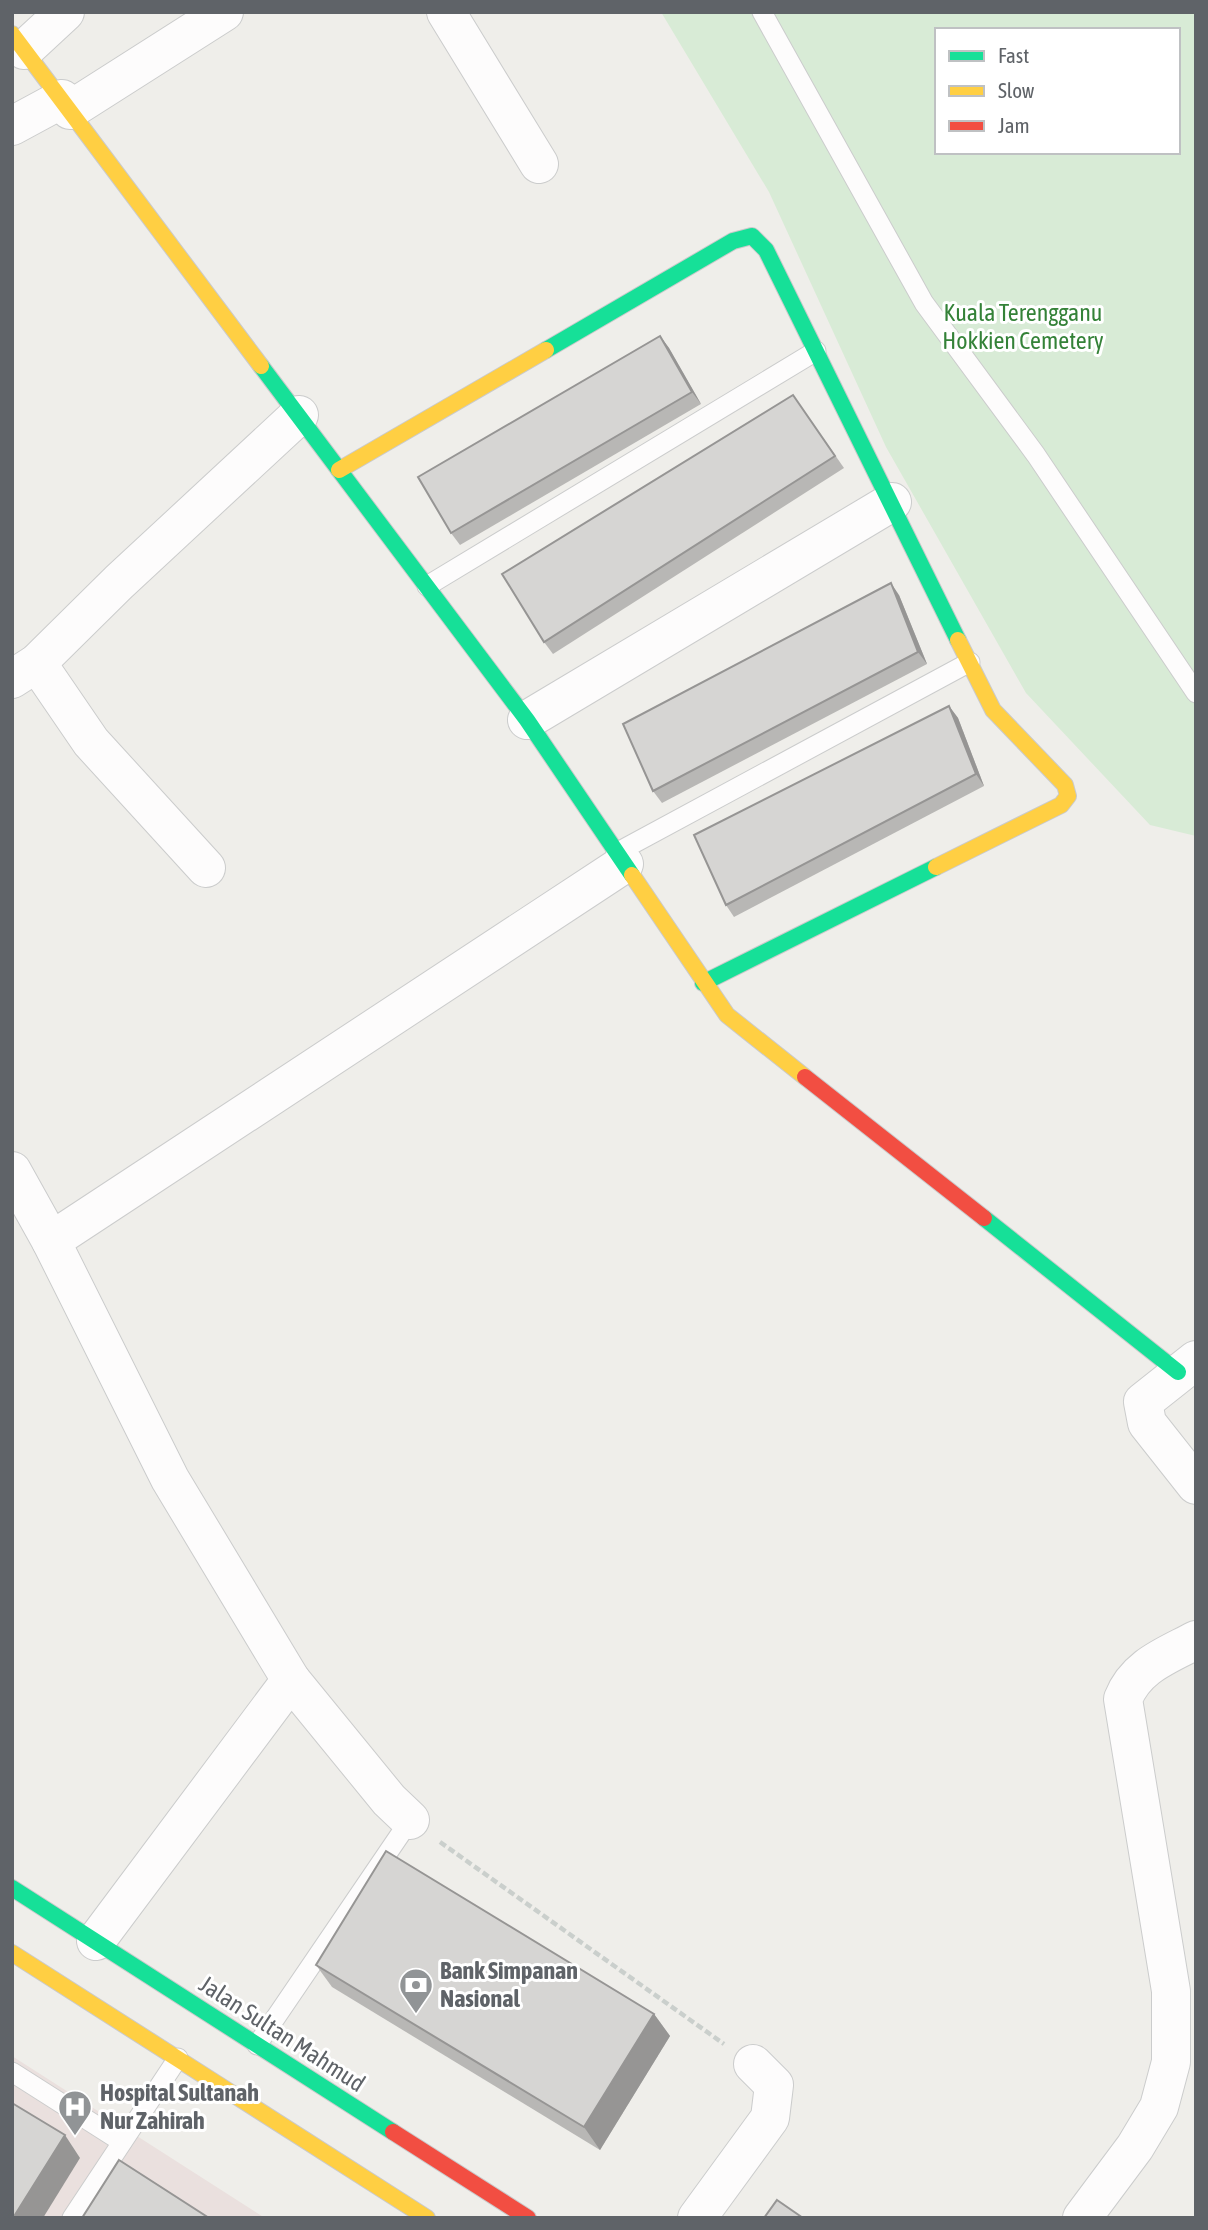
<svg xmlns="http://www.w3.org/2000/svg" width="1208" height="2230" font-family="'Asap Condensed',sans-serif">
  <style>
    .medical { fill: #eae0de }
    .green { fill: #d8ebd6; fill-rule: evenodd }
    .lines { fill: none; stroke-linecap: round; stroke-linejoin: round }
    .lane-casing { stroke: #cbcccc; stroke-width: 21 }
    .street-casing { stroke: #cbcccc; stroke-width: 40 }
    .fast-casing { stroke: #cacacb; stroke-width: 18 }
    .slow-casing { stroke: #cacacb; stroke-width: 18 }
    .jam-casing { stroke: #cacacb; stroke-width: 18 }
    .path { stroke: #cacfcc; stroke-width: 4.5; stroke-dasharray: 7 3.5; stroke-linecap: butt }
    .lane { stroke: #fdfcfc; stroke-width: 19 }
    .street { stroke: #fdfcfc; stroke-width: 38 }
    .fast { stroke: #16e098; stroke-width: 16 }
    .slow { stroke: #ffcf43; stroke-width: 16 }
    .jam { stroke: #f24e42; stroke-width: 16 }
    .wall { fill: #b8b7b5 }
    .shaded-wall { fill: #969594 }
    .building { fill: #d6d5d3; stroke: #969594; stroke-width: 2 }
    .labels { text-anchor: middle; stroke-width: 6; stroke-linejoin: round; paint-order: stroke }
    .park-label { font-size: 24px; fill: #348238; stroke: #fff }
    .poi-label { font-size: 24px; font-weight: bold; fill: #5f6368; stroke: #fff; text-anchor: start }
    .street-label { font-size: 24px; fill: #5f6368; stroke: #fff }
  </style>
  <rect width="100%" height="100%" fill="#efeeea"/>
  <path class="medical" d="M12,2056L265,2218H12Z"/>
  <path class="green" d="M661,12H1196V836L1150,825L1026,693L886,447L769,192ZM937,30H1178V152H937Z"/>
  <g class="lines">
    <g class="lane-casing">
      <g id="lane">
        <path d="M762,12L924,303L1036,455L1196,693"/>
        <path d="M427,586L816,351"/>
        <path d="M616,853L970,662"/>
        <path d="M257,2045L410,1820"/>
        <path d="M12,2072L122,2142"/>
        <path d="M72,2218L178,2058"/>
      </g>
    </g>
    <g class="street-casing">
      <g id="street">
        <path d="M446,12L539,164"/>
        <path d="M24,50L65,12"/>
        <path d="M70,110L224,12"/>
        <path d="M12,126L62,99"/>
        <path d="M37,663L91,742L206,868"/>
        <path d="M12,679L37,663L119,582L299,415"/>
        <path d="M527,720L892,502"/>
        <path d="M12,1171L51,1241L170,1479L291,1680L389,1800L410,1820"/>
        <path d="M51,1241L624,864"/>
        <path d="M1196,1360L1143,1402L1147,1423L1196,1485"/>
        <path d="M96,1941L291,1680"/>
        <path d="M697,2218L770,2118L774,2085L753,2064"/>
        <path d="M1082,2218L1135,2147L1159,2107L1171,2062V1991L1123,1699C1136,1666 1166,1656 1196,1640"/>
      </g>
    </g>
    <g class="fast-casing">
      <g id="fast">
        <path d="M546,350L733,241L752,236L766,250L958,640"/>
        <path d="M261,366L527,720L632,875"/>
        <path d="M703,983L936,867"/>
        <path d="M984,1218L1178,1372"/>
        <path d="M12,1888L393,2132"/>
      </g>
    </g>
    <g class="slow-casing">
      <g id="slow">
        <path d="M12,34L261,366"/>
        <path d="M339,470L546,350"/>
        <path d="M936,867L1061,805L1068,796L1065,785L993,710L958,640"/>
        <path d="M632,875L727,1015L805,1077"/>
        <path d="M12,1953L427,2218"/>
      </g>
    </g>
    <g class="jam-casing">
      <g id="jam">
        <path d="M805,1077L984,1218"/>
        <path d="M393,2132L528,2218"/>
      </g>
    </g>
    <path class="path" d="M440,1842L724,2044"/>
    <use href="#lane" class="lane"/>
    <use href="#street" class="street"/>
    <use href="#fast" class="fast"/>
    <use href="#slow" class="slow"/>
    <use href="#jam" class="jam"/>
  </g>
  <g class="wall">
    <path d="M660,336L669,348L701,404L460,545L451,533Z"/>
    <path d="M793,395L844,468L553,654L544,642Z"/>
    <path d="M899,595L927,664L662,803L653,791Z"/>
    <path d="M949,706L958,718L984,786L734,917L726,905Z"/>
    <path d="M316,1965L654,2014L670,2036L600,2150L332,1987Z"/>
  </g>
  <g class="shaded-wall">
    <path d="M660,336L669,348L701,404L692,392Z"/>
    <path d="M891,583L899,595L927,664L918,652Z"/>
    <path d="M949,706L958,718L984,786L976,774Z"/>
    <path d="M654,2014L670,2036L600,2150L584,2127Z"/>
    <path d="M65,2135L80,2158L43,2218H13Z"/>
  </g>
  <g class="building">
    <path d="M660,336L692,392L451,533L418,477Z"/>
    <path d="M793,395L835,456L544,642L502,574Z"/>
    <path d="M891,583L918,652L653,791L623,724Z"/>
    <path d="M949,706L976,774L726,905L694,835Z"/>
    <path d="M386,1851L654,2014L584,2127L316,1965Z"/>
    <path d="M12,2103L65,2135L13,2218H12Z"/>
    <path d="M119,2160L209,2218H82Z"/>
    <path d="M777,2200L803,2218H764Z"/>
  </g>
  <defs>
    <g id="bank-pin" transform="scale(1.75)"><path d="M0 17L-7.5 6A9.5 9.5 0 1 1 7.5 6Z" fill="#919496" stroke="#fff"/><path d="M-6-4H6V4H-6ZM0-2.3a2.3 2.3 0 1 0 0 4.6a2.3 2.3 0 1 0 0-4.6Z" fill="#fff"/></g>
    <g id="hospital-pin" transform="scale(1.75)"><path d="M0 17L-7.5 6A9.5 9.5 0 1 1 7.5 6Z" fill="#919496" stroke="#fff"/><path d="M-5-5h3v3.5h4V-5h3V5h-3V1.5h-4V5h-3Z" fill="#fff"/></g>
  </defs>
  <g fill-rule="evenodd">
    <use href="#bank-pin" x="416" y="1985"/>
    <use href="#hospital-pin" x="75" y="2107"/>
  </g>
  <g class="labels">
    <g class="park-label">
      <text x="1023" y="321">Kuala Terengganu<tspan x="1023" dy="28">Hokkien Cemetery</tspan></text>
    </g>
    <g class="poi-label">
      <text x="440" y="1979">Bank Simpanan<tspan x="440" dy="28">Nasional</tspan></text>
      <text x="100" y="2101">Hospital Sultanah<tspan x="100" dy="28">Nur Zahirah</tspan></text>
    </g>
    <g class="street-label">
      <text transform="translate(282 2034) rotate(33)" y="8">Jalan Sultan Mahmud</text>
    </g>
  </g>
  <rect width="1208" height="2230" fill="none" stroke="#5f6368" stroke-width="28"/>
  <rect x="935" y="28" width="245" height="126" fill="#ffffff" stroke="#bfc1c3" stroke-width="2"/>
  <rect x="949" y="51" width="35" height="10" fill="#16e098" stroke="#bfc1c3" stroke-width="2"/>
  <text x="998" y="63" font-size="21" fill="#5f6368">Fast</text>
  <rect x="949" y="86" width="35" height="10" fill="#ffcf43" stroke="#bfc1c3" stroke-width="2"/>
  <text x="998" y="98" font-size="21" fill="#5f6368">Slow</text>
  <rect x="949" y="121" width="35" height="10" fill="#f24e42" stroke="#bfc1c3" stroke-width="2"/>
  <text x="998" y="133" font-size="21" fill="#5f6368">Jam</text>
</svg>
